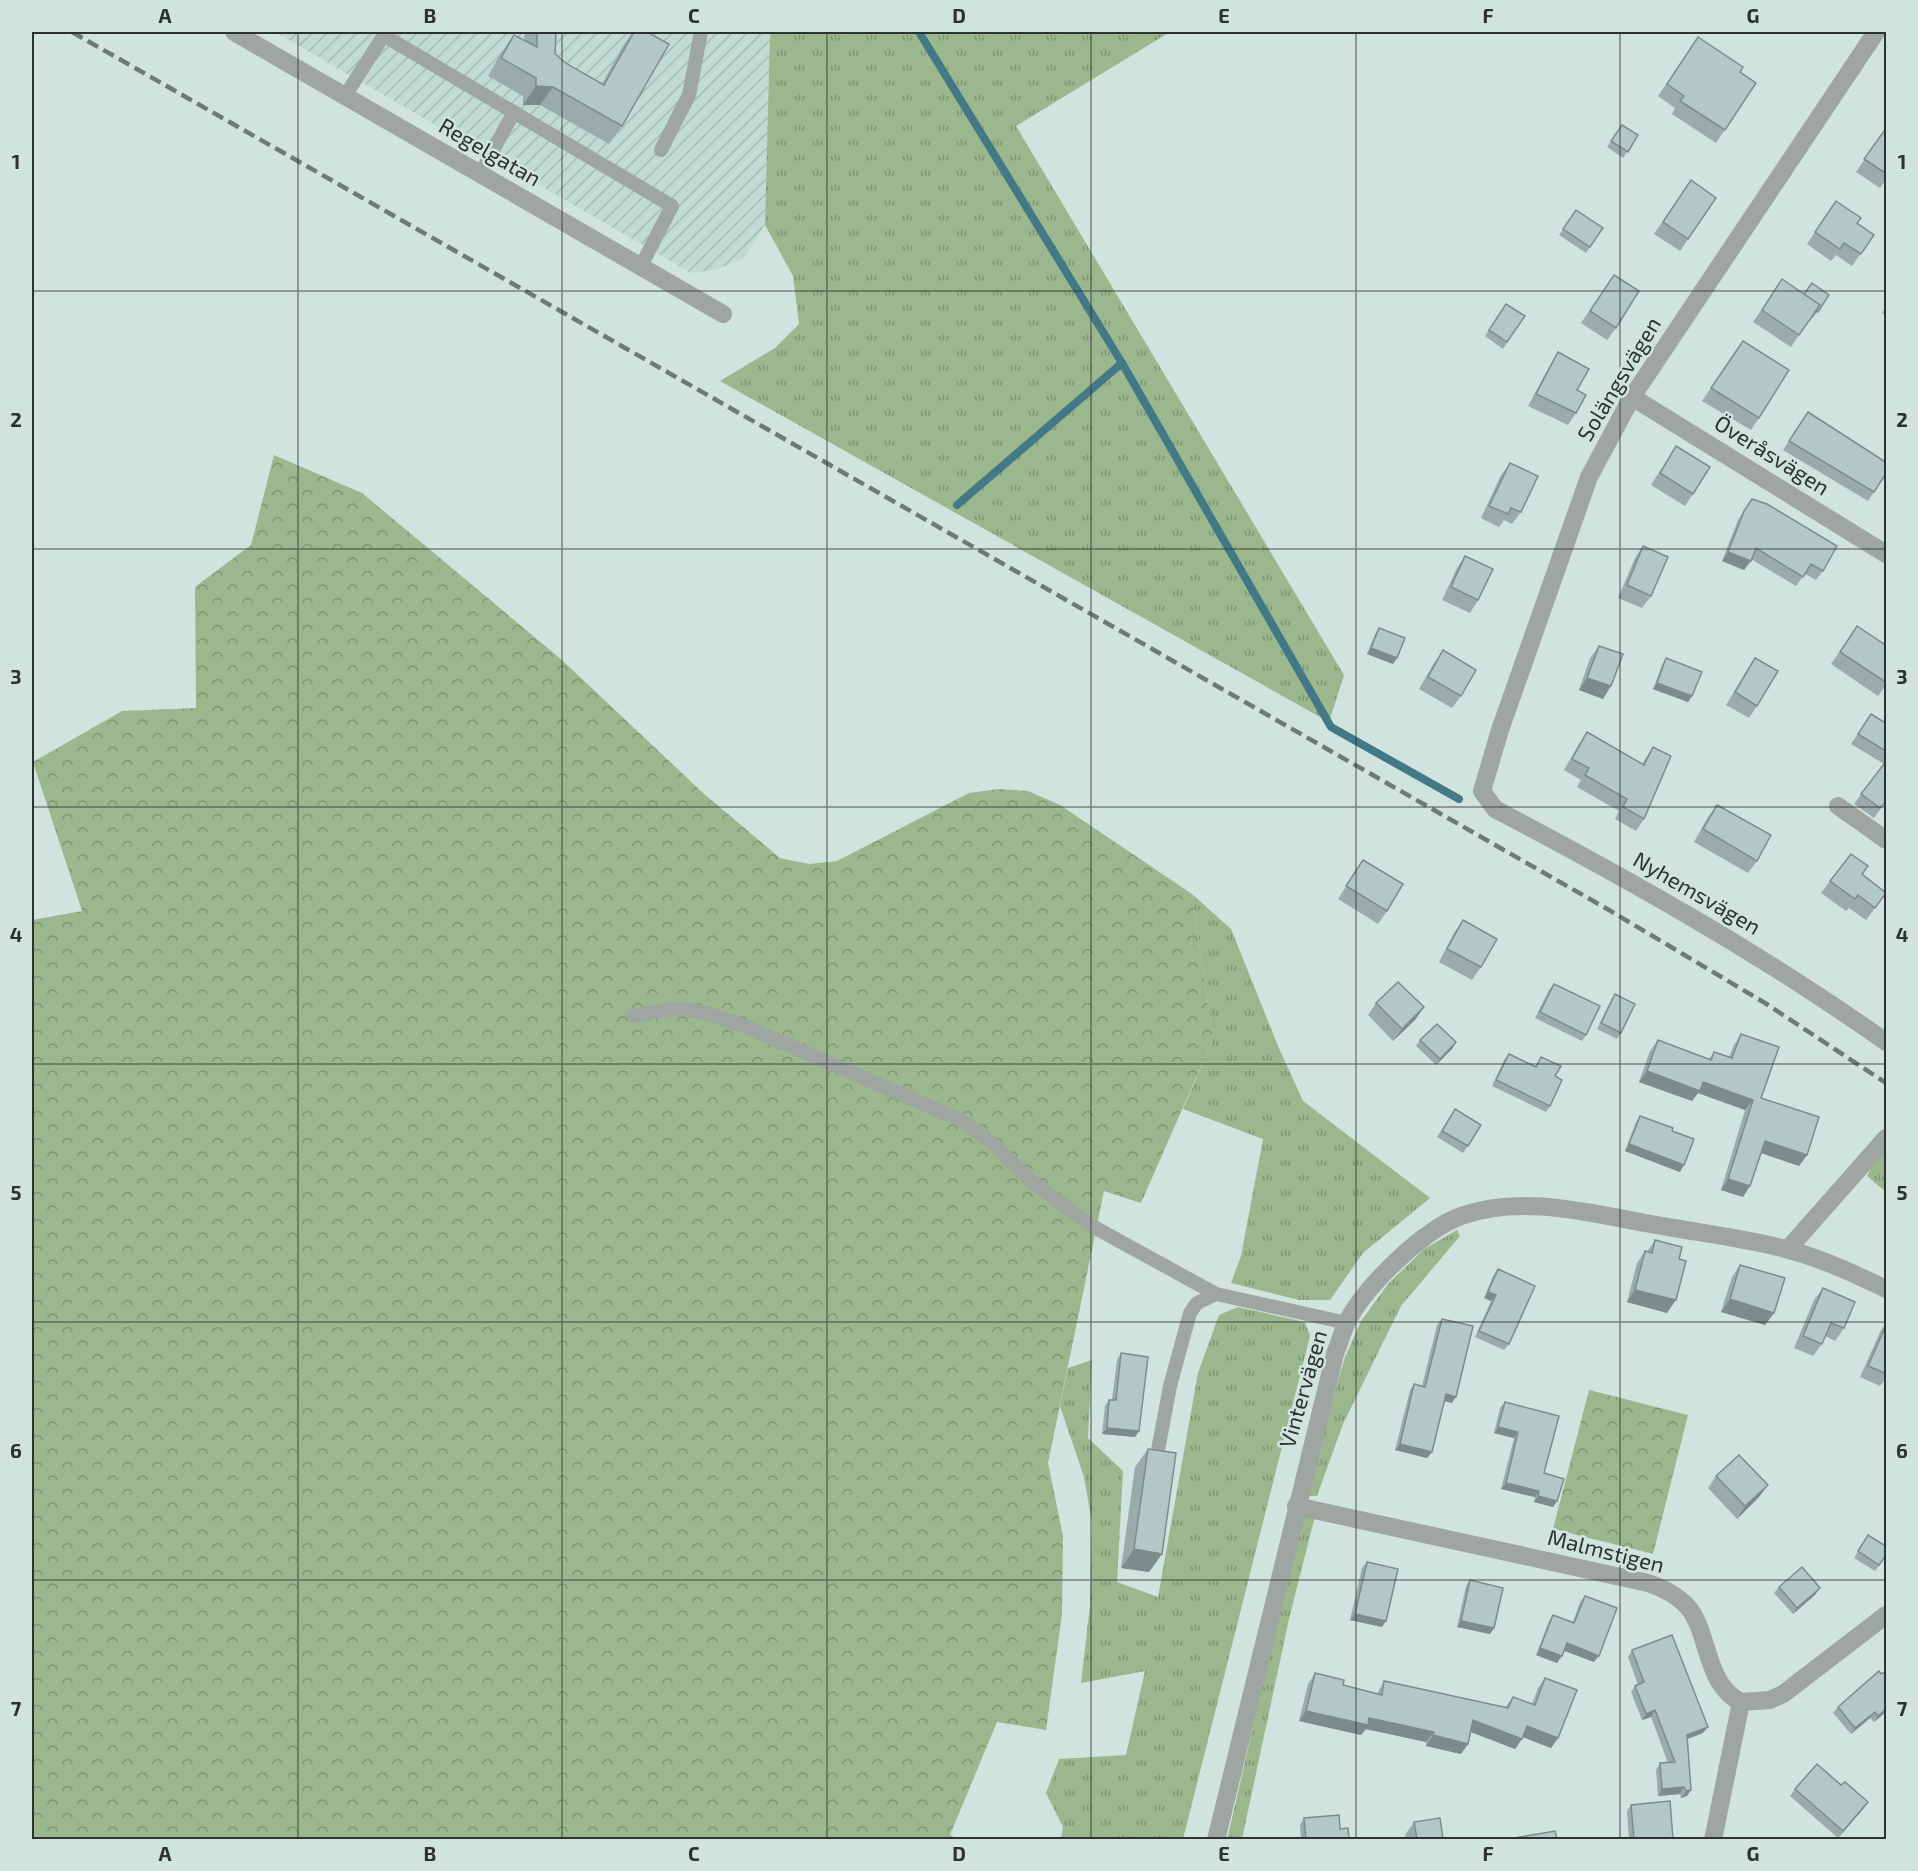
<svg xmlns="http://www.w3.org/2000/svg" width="1918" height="1871" font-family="'Exo 2',sans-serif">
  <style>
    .industrial { fill: url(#industrial-furrows) }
    .grass { fill: url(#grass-tufts) }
    .forest { fill: url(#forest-crowns) }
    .pitch { fill: #9bb78d }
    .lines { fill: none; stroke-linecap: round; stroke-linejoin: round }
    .stream { stroke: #437986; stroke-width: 8 }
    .lane { stroke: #9fa5a0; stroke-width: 14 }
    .street { stroke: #9fa5a0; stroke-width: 18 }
    .rail { stroke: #6f7a77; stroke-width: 4.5; stroke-dasharray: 12 6; stroke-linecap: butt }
    .wall { fill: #9babab }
    .shaded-wall { fill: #7e8b8b }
    .building { fill: #b4c7c7; stroke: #7e8b8b; stroke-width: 1.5 }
    .grid { fill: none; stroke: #2b3230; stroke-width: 1.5; stroke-opacity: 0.55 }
    .labels { text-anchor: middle; stroke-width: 5; stroke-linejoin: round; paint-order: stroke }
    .street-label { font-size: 22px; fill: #2b3230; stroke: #d1e3de }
    .neatline { fill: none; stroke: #2b3230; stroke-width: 2 }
    .grid-label { font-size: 20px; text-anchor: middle; font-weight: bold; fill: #2b3230 }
  </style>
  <defs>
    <pattern id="industrial-furrows" width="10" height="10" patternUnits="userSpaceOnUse" patternTransform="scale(1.5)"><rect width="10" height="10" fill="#c0dbd3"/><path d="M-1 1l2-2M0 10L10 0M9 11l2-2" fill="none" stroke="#a5bcb5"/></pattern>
    <pattern id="grass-tufts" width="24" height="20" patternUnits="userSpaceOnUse" patternTransform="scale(1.5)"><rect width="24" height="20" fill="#9bb78d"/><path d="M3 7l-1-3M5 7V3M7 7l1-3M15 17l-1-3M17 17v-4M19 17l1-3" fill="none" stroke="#7f9574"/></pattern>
    <pattern id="forest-crowns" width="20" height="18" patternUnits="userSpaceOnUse" patternTransform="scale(1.5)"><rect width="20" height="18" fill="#9bb78d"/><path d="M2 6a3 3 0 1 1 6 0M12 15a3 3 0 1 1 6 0" fill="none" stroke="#7f9574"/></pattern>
  </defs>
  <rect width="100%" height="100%" fill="#d1e3de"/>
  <path class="industrial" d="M275,32H770L765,225L744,259L714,270L691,273Z"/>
  <g class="grass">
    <path d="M770,32H1170L1016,126L1344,675L1329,722L720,381L775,348L799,324L793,276L765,225Z"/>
    <path d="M1192,894L1231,929L1278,1046L1303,1101L1430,1198L1363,1253L1330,1300H1299L1231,1283L1241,1256L1263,1139L1183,1109L1213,1039Z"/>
    <path d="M1886,1145V1192L1867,1176L1878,1154Z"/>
    <path d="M1457,1230L1460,1236L1401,1306L1343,1424L1317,1496H1305L1345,1357L1361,1321L1388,1284L1424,1249Z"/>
    <path d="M1238,1307L1305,1322L1310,1336L1183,1839H1107L1063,1827L1046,1793L1059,1759L1126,1755L1145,1671L1081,1683L1090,1605L1092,1523L1084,1477L1060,1406L1068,1368L1092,1360L1088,1438L1123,1471L1117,1582L1158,1597L1198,1373L1219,1315Z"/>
    <path d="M1302,1515L1315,1516L1289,1619L1242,1839L1227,1840Z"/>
  </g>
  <g class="forest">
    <path d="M274,455L362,493L562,660L703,793L780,858L809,864L837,861L969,793L999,789L1028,791L1060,805L1192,894L1213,1039L1141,1203L1104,1191L1048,1463L1063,1536L1062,1614L1046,1730L997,1722L950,1835L958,1839L32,1840V920L82,911L33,762L122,711L196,708L195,587L251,545Z"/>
    <path d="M1589,1390L1688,1415L1653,1554L1553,1529Z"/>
  </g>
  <path class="pitch" d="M1063,1827L1108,1838L1107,1839H1061Z"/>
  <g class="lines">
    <g class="stream">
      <path d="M919,32L1122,363L1331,727L1459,799"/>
      <path d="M957,505L1122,363"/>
    </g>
    <g class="lane">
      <path d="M383,35L672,206L641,266"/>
      <path d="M345,96L386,32"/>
      <path d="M661,150L689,95L701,32"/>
      <path d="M480,174L514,112"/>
      <path d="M633,1016L671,1009L694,1010L711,1015L747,1027L961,1120L992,1143L1032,1182L1092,1226L1216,1294L1347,1323"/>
      <path d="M1156,1461L1170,1386L1190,1313L1197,1303L1216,1294"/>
    </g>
    <g class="street">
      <path d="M234,32L723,314"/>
      <path d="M1876,32L1632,397L1589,477L1500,730L1482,791L1495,809C1630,880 1762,954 1886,1042"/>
      <path d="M1632,397L1886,554"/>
      <path d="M1838,806L1886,840"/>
      <path d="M1788,1249L1886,1138"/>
      <path d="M1296,1506L1648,1583C1663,1588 1677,1595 1688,1607C1710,1634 1705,1685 1741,1702L1713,1840"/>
      <path d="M1741,1702L1770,1700L1783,1694L1886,1615"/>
      <path d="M1216,1840L1335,1354C1339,1344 1342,1333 1346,1324C1364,1287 1423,1230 1461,1216C1526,1192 1603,1217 1668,1227C1708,1234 1751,1239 1789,1250C1823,1259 1855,1274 1886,1289"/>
    </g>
    <path class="rail" d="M72,32L1609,910L1765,1003L1886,1083"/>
  </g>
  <g class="wall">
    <path d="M525,32H556L555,54L567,64L602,84L624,44L633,32H647L622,126L609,144L540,105H523V96L488,76L501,53L514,35L524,40Z"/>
    <path d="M1690,49L1740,72L1756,83L1716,143L1672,114L1675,108L1658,96Z"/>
    <path d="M1622,125L1638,135L1623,158L1607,147Z"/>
    <path d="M1887,127V178L1880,188L1856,172Z"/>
    <path d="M1691,180L1716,198L1680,251L1654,234Z"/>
    <path d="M1836,201L1857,223L1874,235L1852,266L1836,255L1831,261L1807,244Z"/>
    <path d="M1576,210L1603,228L1586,253L1559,235Z"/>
    <path d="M1614,275L1616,328L1607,340L1581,323Z"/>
    <path d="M1782,279L1804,294L1829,295L1813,318L1811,317L1791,347L1753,322Z"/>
    <path d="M1506,304L1525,316L1503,349L1485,336Z"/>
    <path d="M1887,305V316L1882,313Z"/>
    <path d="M1743,341L1759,418L1751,430L1702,401Z"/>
    <path d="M1558,352L1577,390L1576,413L1568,425L1528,406L1550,365Z"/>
    <path d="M1802,421L1874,492L1868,501L1783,450Z"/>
    <path d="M1676,446L1693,494L1685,506L1651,485Z"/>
    <path d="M1510,463L1521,512L1512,524L1504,520L1499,527L1481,518L1501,475Z"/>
    <path d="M1752,499L1823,571L1816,580L1805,574L1796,586L1751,559L1744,570L1722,561L1738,520Z"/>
    <path d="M1643,546L1651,596L1642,608L1618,598L1635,558Z"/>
    <path d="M1465,556L1478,600L1470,613L1442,600L1457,568Z"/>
    <path d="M1857,626L1887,646V684L1878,696L1831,664Z"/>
    <path d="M1379,628L1397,658L1393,664L1367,654L1375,634Z"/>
    <path d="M1599,646L1603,699L1579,690L1590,658Z"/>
    <path d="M1443,650L1461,696L1452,708L1419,689L1434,663Z"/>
    <path d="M1666,658L1692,696L1688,702L1653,689L1662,665Z"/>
    <path d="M1755,658L1757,706L1749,718L1726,705L1747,670Z"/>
    <path d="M1871,714L1887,724V800L1874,818L1854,804L1884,764L1851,744Z"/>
    <path d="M1587,732L1642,764L1653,747L1644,819L1636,831L1615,819L1619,811L1577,787L1581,780L1564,770L1579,744Z"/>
    <path d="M1717,805L1757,861L1748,873L1694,842L1708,817Z"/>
    <path d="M1363,860L1387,911L1378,924L1338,899Z"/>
    <path d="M1862,875L1886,893L1866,920L1849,908L1846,911L1821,893L1830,881Z"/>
    <path d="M1463,920L1481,967L1472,980L1439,962L1454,933Z"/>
    <path d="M1554,984L1586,1035L1582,1041L1535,1018L1549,990Z"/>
    <path d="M1615,994L1621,1033L1617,1039L1597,1029L1611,1000Z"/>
    <path d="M1376,1003L1424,1007L1415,1020L1393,1041L1368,1015Z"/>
    <path d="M1741,1034L1761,1098L1807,1155L1799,1166L1761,1153L1743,1197L1721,1190L1745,1110L1698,1093L1692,1101L1639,1082L1650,1051L1658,1040L1709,1059L1714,1052L1729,1057L1734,1045Z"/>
    <path d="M1420,1040L1456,1042L1452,1049L1436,1065L1416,1046Z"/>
    <path d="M1509,1054L1535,1067L1541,1057L1555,1076L1550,1106L1546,1112L1492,1086L1504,1060Z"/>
    <path d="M1455,1109L1468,1146L1463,1153L1437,1137Z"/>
    <path d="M1640,1116L1672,1131L1680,1172L1625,1151L1636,1122Z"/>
    <path d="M1655,1240L1667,1313L1627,1302L1637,1263L1645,1251L1647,1252Z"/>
    <path d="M1740,1265L1774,1313L1765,1325L1721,1312L1732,1277Z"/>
    <path d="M1498,1269L1509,1344L1504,1350L1475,1337L1491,1301L1484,1298L1493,1276Z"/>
    <path d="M1823,1288L1844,1328L1835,1341L1825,1336L1822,1344L1813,1356L1794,1348L1814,1300Z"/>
    <path d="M1442,1319L1452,1403L1444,1401L1432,1452L1427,1458L1395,1450L1410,1390L1414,1384L1422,1386L1437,1325Z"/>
    <path d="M1887,1322V1377L1880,1386L1860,1377L1881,1330Z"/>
    <path d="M1121,1353L1139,1431L1135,1437L1102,1434L1105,1406L1109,1400H1112L1117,1360Z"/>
    <path d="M1505,1402L1544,1473L1557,1501L1553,1507L1534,1502L1535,1497L1501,1489L1514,1438L1494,1433L1500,1408Z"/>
    <path d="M1148,1449L1162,1554L1149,1572L1121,1568L1135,1467Z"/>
    <path d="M1716,1476L1759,1497L1737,1519L1708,1488Z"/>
    <path d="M1868,1535L1887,1554L1875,1571L1854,1558Z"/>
    <path d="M1367,1562L1382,1627L1350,1620L1362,1568Z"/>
    <path d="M1470,1580L1494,1628L1490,1634L1457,1627L1466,1586Z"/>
    <path d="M1779,1587L1815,1595L1793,1614L1774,1593Z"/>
    <path d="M1585,1596L1594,1662L1564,1650L1557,1663L1536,1655L1549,1621L1553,1615L1573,1622L1580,1602Z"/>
    <path d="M1632,1650L1703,1733L1687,1739L1691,1790L1687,1796L1681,1798L1680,1794L1658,1796L1656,1770L1660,1763H1668L1651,1717L1642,1720L1631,1692L1635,1686L1638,1685L1628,1657Z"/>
    <path d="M1315,1673L1343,1685L1377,1694L1384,1681L1505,1708L1513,1697L1532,1704L1538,1688L1545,1678L1558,1738L1551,1748L1523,1737L1515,1749L1470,1732L1461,1754L1426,1746V1742L1366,1729L1361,1735L1299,1721L1308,1684Z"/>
    <path d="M1838,1707L1887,1711L1874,1722L1870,1718L1851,1734L1833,1713Z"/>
    <path d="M1795,1789L1864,1808L1838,1838L1790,1796Z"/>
    <path d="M1631,1805L1673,1839H1629L1627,1811Z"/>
    <path d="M1304,1818L1340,1829L1349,1839H1301L1300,1825Z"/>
    <path d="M1414,1822L1443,1839H1406L1405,1835Z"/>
  </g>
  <g class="shaded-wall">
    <path d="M536,86L553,87L540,105H523Z"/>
    <path d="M1728,552L1751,561L1744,570L1722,561Z"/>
    <path d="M1371,648L1397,658L1393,664L1367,654Z"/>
    <path d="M1587,678L1611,686L1603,699L1579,690Z"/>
    <path d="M1657,683L1692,696L1688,702L1653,689Z"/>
    <path d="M1424,1007L1415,1020L1393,1041L1402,1029Z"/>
    <path d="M1456,1042L1452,1049L1436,1065L1440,1059Z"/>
    <path d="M1647,1071L1703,1082L1753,1100L1745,1110L1698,1093L1692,1101L1639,1082Z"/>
    <path d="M1765,1141L1807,1155L1799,1166L1758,1152Z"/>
    <path d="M1629,1144L1684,1165L1680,1172L1625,1151Z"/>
    <path d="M1728,1179L1750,1186L1743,1197L1721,1190Z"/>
    <path d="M1635,1290L1676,1300L1667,1313L1627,1302Z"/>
    <path d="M1488,1292L1496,1295L1491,1301L1484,1298Z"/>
    <path d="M1730,1299L1774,1313L1765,1325L1721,1312Z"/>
    <path d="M1446,1394L1456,1397L1452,1403L1441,1400Z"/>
    <path d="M1498,1427L1518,1432L1514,1438L1494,1433Z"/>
    <path d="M1107,1428L1139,1431L1135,1437L1102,1434Z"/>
    <path d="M1400,1444L1432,1452L1427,1458L1395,1450Z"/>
    <path d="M1506,1483L1539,1491L1535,1497L1501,1489Z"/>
    <path d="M1768,1485L1759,1497L1737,1519L1745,1506Z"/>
    <path d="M1538,1496L1557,1501L1553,1507L1534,1502Z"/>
    <path d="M1134,1549L1162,1554L1149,1572L1121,1568Z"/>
    <path d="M1820,1588L1815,1595L1793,1614L1797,1608Z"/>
    <path d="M1355,1614L1386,1621L1382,1627L1350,1620Z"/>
    <path d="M1461,1621L1494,1628L1490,1634L1457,1627Z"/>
    <path d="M1567,1643L1599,1656L1594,1662L1562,1650Z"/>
    <path d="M1540,1648L1562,1656L1557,1663L1536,1655Z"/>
    <path d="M1887,1708V1711L1874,1722L1878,1716Z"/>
    <path d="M1655,1710L1651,1717L1642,1720L1646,1714Z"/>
    <path d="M1306,1711L1369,1718L1434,1732L1426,1742L1366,1729L1361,1735L1299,1721Z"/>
    <path d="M1875,1712L1870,1718L1851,1734L1855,1728Z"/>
    <path d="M1473,1720L1522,1739L1515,1749L1466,1730Z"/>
    <path d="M1527,1726L1558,1738L1551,1748L1520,1736Z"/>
    <path d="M1708,1727L1703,1733L1682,1741L1687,1735Z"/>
    <path d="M1433,1735L1468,1744L1461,1754L1426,1746Z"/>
    <path d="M1684,1787L1680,1794L1658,1796L1662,1789Z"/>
    <path d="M1691,1790L1687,1796L1681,1798L1686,1791Z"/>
    <path d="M1868,1802L1864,1808L1838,1838L1843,1831Z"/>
  </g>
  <g class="building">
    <path d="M537,32H556L555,54L567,64L604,85L634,32H647L669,44L622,126L553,87L536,86V78L501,58L514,35L537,47Z"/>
    <path d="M1698,37L1743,67L1740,72L1756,83L1725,130L1680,101L1684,96L1667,84Z"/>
    <path d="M1622,125L1638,135L1628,152L1611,141Z"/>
    <path d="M1887,127V174L1864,159Z"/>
    <path d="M1691,180L1716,198L1688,239L1663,222Z"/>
    <path d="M1836,201L1861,218L1857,223L1874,235L1861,254L1844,243L1840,249L1815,232Z"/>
    <path d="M1576,210L1603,228L1590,247L1563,229Z"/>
    <path d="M1614,275L1639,291L1616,328L1590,311Z"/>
    <path d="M1782,279L1820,305L1799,335L1762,310Z"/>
    <path d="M1812,283L1829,295L1818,312L1816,311L1820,305L1804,294Z"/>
    <path d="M1506,304L1525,316L1507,342L1489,330Z"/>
    <path d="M1743,341L1789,370L1759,418L1711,388Z"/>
    <path d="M1558,352L1589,369L1577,390L1586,395L1576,413L1536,394Z"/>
    <path d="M1808,412L1887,463V472L1874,492L1789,441Z"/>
    <path d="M1676,446L1710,467L1693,494L1660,473Z"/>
    <path d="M1510,463L1538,476L1521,512L1511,508L1508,514L1489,506Z"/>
    <path d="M1752,499L1767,504L1837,546L1823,571L1811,564L1803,577L1756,548L1751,561L1728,552L1744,511Z"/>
    <path d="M1643,546L1668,557L1651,596L1627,585Z"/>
    <path d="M1465,556L1493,569L1478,600L1451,587Z"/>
    <path d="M1857,626L1887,646V683L1840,652Z"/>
    <path d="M1379,628L1405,638L1397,658L1371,648Z"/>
    <path d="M1599,646L1623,654L1611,686L1587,678Z"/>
    <path d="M1443,650L1476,670L1461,696L1428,677Z"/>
    <path d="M1666,658L1702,672L1692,696L1657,683Z"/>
    <path d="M1755,658L1778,671L1757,706L1735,692Z"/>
    <path d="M1871,714L1887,724V752L1858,734Z"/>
    <path d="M1587,732L1644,765L1653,747L1671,756L1644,819L1623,807L1627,799L1585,775L1589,768L1572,759Z"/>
    <path d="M1887,760V800L1880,808L1861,794Z"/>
    <path d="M1717,805L1771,835L1757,861L1703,829Z"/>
    <path d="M1851,854L1868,866L1862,874L1886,893L1875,908L1858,895L1855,899L1830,881Z"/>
    <path d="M1363,860L1403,884L1387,911L1346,886Z"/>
    <path d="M1463,920L1497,939L1481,967L1447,949Z"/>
    <path d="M1398,982L1424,1007L1402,1029L1376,1003Z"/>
    <path d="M1554,984L1600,1006L1586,1035L1540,1012Z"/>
    <path d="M1615,994L1635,1004L1621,1033L1601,1023Z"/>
    <path d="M1437,1024L1456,1042L1440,1059L1420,1040Z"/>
    <path d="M1741,1034L1779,1047L1761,1098L1819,1117L1807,1155L1765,1141L1750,1186L1728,1179L1753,1100L1703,1082L1700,1091L1647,1071L1658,1040L1711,1060L1714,1052L1732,1058Z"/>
    <path d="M1509,1054L1536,1067L1541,1057L1561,1066L1555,1076L1562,1080L1550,1106L1496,1080Z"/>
    <path d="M1455,1109L1481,1125L1468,1146L1442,1131Z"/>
    <path d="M1640,1116L1673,1128L1672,1131L1694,1139L1684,1165L1629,1144Z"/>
    <path d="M1655,1240L1682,1247L1679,1259L1686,1261L1676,1300L1635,1290L1645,1251L1652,1253Z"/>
    <path d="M1740,1265L1785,1278L1774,1313L1730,1299Z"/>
    <path d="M1498,1269L1535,1286L1509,1344L1479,1331L1496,1295L1488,1292Z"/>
    <path d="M1823,1288L1855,1302L1844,1328L1831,1323L1822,1344L1803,1336Z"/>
    <path d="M1442,1319L1473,1326L1456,1397L1446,1394L1432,1452L1400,1444L1414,1384L1425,1387Z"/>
    <path d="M1887,1323V1374L1868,1366Z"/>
    <path d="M1121,1353L1148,1357L1139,1431L1107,1428L1109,1400H1116Z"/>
    <path d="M1505,1402L1559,1416L1544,1473L1564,1479L1557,1501L1538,1496L1539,1491L1506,1483L1518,1432L1498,1427Z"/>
    <path d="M1148,1449L1176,1453L1162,1554L1134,1549Z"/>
    <path d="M1739,1455L1768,1485L1745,1506L1716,1476Z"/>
    <path d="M1868,1535L1887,1547V1554L1879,1565L1858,1551Z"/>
    <path d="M1367,1562L1398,1569L1386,1621L1355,1614Z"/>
    <path d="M1802,1567L1820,1588L1797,1608L1779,1587Z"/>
    <path d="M1470,1580L1503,1588L1494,1628L1461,1621Z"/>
    <path d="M1585,1596L1617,1608L1599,1656L1567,1643L1562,1656L1540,1648L1553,1615L1574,1623Z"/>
    <path d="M1672,1635L1708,1727L1687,1735L1691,1790L1686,1791L1684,1787L1662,1789L1660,1763L1675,1762L1655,1710L1646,1714L1635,1686L1644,1682L1632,1650Z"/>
    <path d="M1879,1671L1881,1674L1887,1671V1708L1878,1716L1875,1712L1855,1728L1838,1707Z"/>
    <path d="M1315,1673L1344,1680L1343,1685L1382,1695L1384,1681L1508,1708L1513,1697L1535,1705L1545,1678L1577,1690L1558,1738L1527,1726L1522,1739L1473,1720L1468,1744L1433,1735L1434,1732L1369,1718L1368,1725L1306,1711Z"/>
    <path d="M1817,1764L1841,1785L1845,1782L1868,1802L1843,1831L1795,1789Z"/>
    <path d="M1670,1801L1673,1839H1634L1631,1805Z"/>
    <path d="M1339,1815L1340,1829L1348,1828L1349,1839H1306L1304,1818Z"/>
    <path d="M1440,1818L1443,1839H1417L1414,1822Z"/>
    <path d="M1555,1831L1557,1839H1515L1514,1838Z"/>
  </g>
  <path class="grid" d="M298,32V1840M562,32V1840M827,32V1840M1091,32V1840M1356,32V1840M1620,32V1840M32,291H1886M32,549H1886M32,807H1886M32,1064H1886M32,1322H1886M32,1580H1886"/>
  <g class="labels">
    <g class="street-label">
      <text transform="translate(490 152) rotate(30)" y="8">Regelgatan</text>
      <text transform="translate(1619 379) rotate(-59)" y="8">Solängsvägen</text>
      <text transform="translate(1772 455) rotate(32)" y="8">Överåsvägen</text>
      <text transform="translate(1697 893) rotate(30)" y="8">Nyhemsvägen</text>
      <text transform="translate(1303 1389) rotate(-74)" y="8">Vintervägen</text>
      <text transform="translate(1606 1551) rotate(14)" y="8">Malmstigen</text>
    </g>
  </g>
  <rect width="1918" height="1871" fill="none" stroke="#d1e3de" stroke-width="66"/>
  <rect x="33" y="33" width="1852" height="1805" class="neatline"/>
  <g class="grid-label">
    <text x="165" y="23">A</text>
    <text x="430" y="23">B</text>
    <text x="694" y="23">C</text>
    <text x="959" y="23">D</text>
    <text x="1224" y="23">E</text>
    <text x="1488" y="23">F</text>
    <text x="1753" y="23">G</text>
    <text x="16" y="169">1</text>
    <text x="1902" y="169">1</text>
    <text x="16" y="427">2</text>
    <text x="1902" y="427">2</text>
    <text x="16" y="684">3</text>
    <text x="1902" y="684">3</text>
    <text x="16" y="942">4</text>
    <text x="1902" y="942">4</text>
    <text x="16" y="1200">5</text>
    <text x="1902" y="1200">5</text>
    <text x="16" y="1458">6</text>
    <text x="1902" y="1458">6</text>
    <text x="16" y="1716">7</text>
    <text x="1902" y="1716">7</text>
    <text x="165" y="1861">A</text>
    <text x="430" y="1861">B</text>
    <text x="694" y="1861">C</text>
    <text x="959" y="1861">D</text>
    <text x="1224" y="1861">E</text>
    <text x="1488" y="1861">F</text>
    <text x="1753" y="1861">G</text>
  </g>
</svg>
